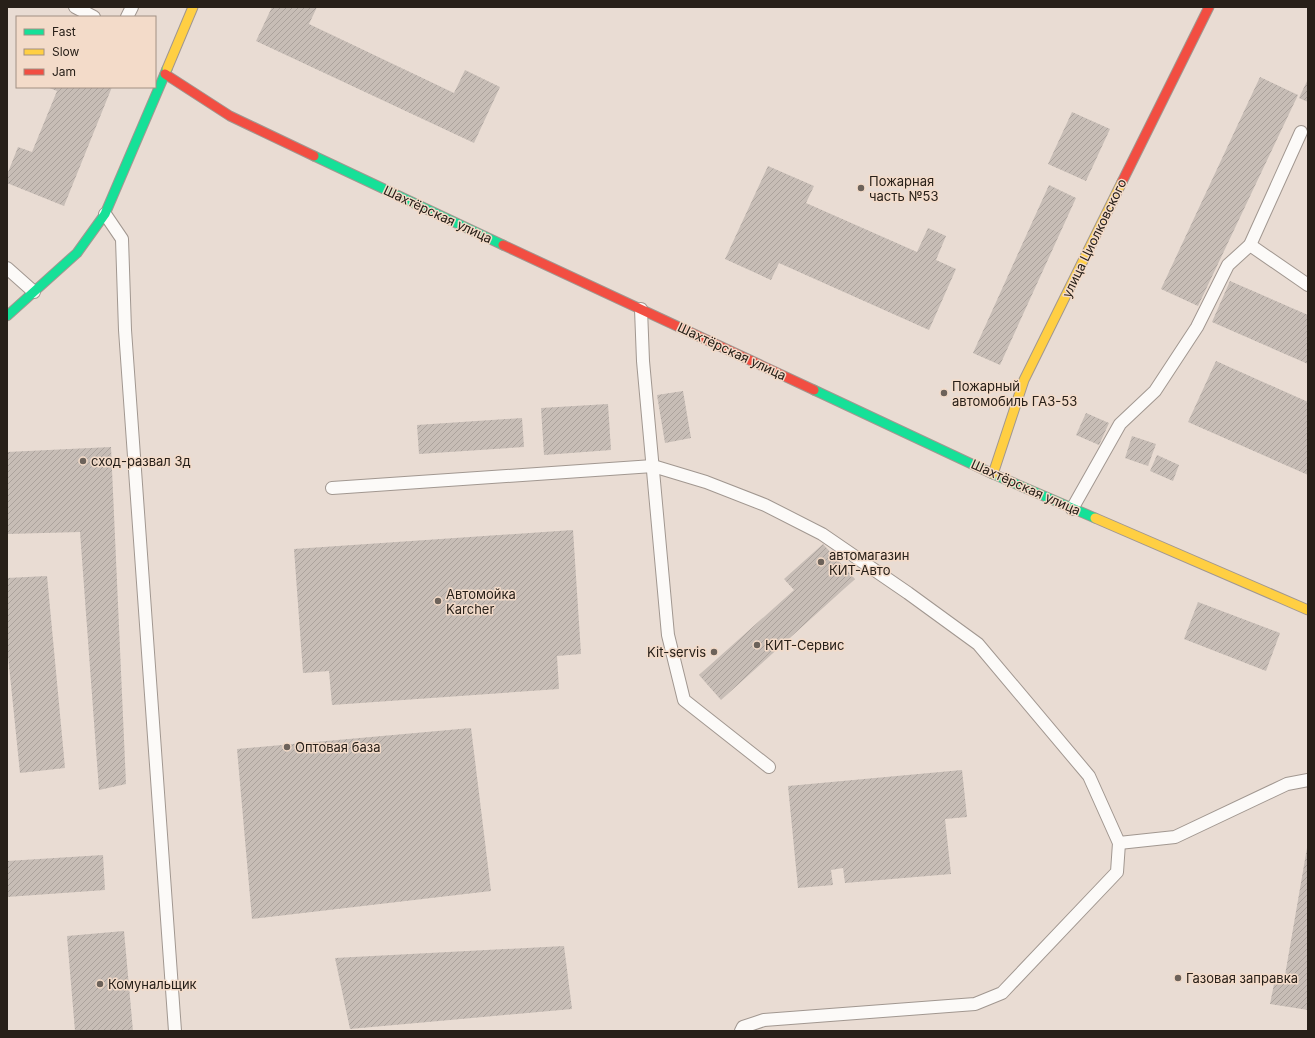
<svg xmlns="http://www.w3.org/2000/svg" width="1315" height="1038" font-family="Inter,sans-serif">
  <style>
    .building { fill: url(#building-hatch) }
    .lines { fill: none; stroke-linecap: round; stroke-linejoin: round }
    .lane-casing { stroke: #a19790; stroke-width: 14 }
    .fast-casing { stroke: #a19790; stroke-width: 11 }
    .slow-casing { stroke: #a19790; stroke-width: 11 }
    .jam-casing { stroke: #a19790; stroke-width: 11 }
    .lane { stroke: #fcfaf8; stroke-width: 12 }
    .fast { stroke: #16e098; stroke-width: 9 }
    .slow { stroke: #ffcf43; stroke-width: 9 }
    .jam { stroke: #f24e42; stroke-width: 9 }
    .poi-dot { fill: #6c625a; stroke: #f3dbc9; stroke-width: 1.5 }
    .labels { text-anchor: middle; stroke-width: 3; stroke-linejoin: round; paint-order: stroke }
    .poi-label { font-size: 13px; fill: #282019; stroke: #f3dbc9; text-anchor: start }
    .street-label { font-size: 13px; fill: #282019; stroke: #f3dbc9 }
  </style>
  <defs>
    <pattern id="building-hatch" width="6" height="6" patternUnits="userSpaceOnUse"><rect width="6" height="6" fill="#c7bdb6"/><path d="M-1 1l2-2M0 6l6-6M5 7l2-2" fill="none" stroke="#aba29c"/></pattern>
  </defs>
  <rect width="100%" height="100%" fill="#e9dcd3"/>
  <g class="building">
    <path d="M272,7H317L309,24L454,93L465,70L500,87L474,143L256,41Z"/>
    <path d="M1260,77L1298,95L1198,306L1161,289Z"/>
    <path d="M1308,79V102L1299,98Z"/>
    <path d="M47,87H112L64,206L7,183V175L18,147L32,152L57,91Z"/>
    <path d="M1072,112L1110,129L1086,181L1048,164Z"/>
    <path d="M768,166L814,186L806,203L917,252L928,228L946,236L936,260L956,269L929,330L779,263L771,280L725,259Z"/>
    <path d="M1049,185L1076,198L1000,365L973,353Z"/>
    <path d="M1230,281L1308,315V364L1212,322Z"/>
    <path d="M1216,361L1308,402V475L1188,422Z"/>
    <path d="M683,391L691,438L665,443L657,395Z"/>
    <path d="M608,404L611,450L544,455L541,408Z"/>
    <path d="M1086,413L1109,423L1099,445L1076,435Z"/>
    <path d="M522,418L524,447L419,454L417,425Z"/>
    <path d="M1132,436L1156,444L1148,466L1125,458Z"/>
    <path d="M111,447L126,784L99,790L80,532L7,534V452Z"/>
    <path d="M1157,455L1179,465L1173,481L1150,471Z"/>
    <path d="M573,530L581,654L557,656L559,689L332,705L329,671L303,673L294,549Z"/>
    <path d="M823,544L855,579L721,700L699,675L794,590L784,579Z"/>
    <path d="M47,576L65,768L20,773L7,646V578Z"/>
    <path d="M1198,602L1280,633L1266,671L1184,639Z"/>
    <path d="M471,728L491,891L252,919L237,749Z"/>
    <path d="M962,770L967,817L945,819L951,874L845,883L843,868L831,870L833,885L798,888L788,786Z"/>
    <path d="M1307,848H1308V1010L1270,1004L1275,979L1284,981Z"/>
    <path d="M103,855L105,890L7,897V861Z"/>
    <path d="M124,931L133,1031H75L67,936Z"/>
    <path d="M564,946L572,1009L350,1029L335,958Z"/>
  </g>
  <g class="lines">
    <g class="lane-casing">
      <g id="lane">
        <path d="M75,7L94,17"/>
        <path d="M127,17L132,7"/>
        <path d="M105,214L122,239L125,330L175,1031"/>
        <path d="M1250,245L1308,285"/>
        <path d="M7,268L34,292"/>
        <path d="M641,309L643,361L668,635L684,700L769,767"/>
        <path d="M332,488L653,466L706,482L765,505L822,534L908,593L978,644L1089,776L1119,843L1117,872L1002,993L975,1004L764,1020L743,1027L741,1031"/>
        <path d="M1072,509L1120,424L1155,391L1197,327L1228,265L1250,245L1301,132"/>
        <path d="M1119,843L1175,837L1287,784L1308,780"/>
      </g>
    </g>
    <g class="fast-casing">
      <g id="fast">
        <path d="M314,156L503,245"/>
        <path d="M7,316L77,253L105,214L167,69"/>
        <path d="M814,390L993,474L1095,518"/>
      </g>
    </g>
    <g class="slow-casing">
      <g id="slow">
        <path d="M167,69L193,7"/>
        <path d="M993,474L1024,380L1122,182"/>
        <path d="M1095,518L1308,610"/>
      </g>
    </g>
    <g class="jam-casing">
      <g id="jam">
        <path d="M165,74L230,116L314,156"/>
        <path d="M1122,182L1209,7"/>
        <path d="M503,245L814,390"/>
      </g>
    </g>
    <use href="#lane" class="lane"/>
    <use href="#fast" class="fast"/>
    <use href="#slow" class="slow"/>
    <use href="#jam" class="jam"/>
  </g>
  <g class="poi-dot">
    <circle cx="861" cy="188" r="4"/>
    <circle cx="944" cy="393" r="4"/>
    <circle cx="83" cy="461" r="4"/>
    <circle cx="821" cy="562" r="4"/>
    <circle cx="438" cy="601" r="4"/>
    <circle cx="757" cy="645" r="4"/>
    <circle cx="714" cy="652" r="4"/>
    <circle cx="287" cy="747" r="4"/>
    <circle cx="1178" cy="978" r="4"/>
    <circle cx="100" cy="984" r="4"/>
  </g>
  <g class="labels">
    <g class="poi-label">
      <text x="869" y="186">Пожарная<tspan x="869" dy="15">часть №53</tspan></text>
      <text x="952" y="391">Пожарный<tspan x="952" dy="15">автомобиль ГАЗ-53</tspan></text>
      <text x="91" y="466">сход-развал 3д</text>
      <text x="829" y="560">автомагазин<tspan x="829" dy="15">КИТ-Авто</tspan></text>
      <text x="446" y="599">Автомойка<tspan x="446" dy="15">Karcher</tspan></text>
      <text x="765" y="650">КИТ-Сервис</text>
      <text x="706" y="657" text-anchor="end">Kit-servis</text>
      <text x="295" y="752">Оптовая база</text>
      <text x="1186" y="983">Газовая заправка</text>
      <text x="108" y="989">Комунальщик</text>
    </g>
    <g class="street-label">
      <text transform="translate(438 214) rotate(25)" y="5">Шахтёрская улица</text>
      <text transform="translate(1094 238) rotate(-64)" y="5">улица Циолковского</text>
      <text transform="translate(732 351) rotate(25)" y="5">Шахтёрская улица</text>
      <text transform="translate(1026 487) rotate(24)" y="5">Шахтёрская улица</text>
    </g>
  </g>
  <rect width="1315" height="1038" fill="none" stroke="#282019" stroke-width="16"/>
  <rect x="16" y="16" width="140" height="72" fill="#f3dbc9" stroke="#a29083"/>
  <rect x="24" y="29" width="20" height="6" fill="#16e098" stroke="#a29083"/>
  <text x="52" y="36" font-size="12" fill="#282019">Fast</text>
  <rect x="24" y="49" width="20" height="6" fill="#ffcf43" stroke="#a29083"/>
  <text x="52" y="56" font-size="12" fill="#282019">Slow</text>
  <rect x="24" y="69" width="20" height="6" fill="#f24e42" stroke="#a29083"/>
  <text x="52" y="76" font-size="12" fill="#282019">Jam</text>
</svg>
